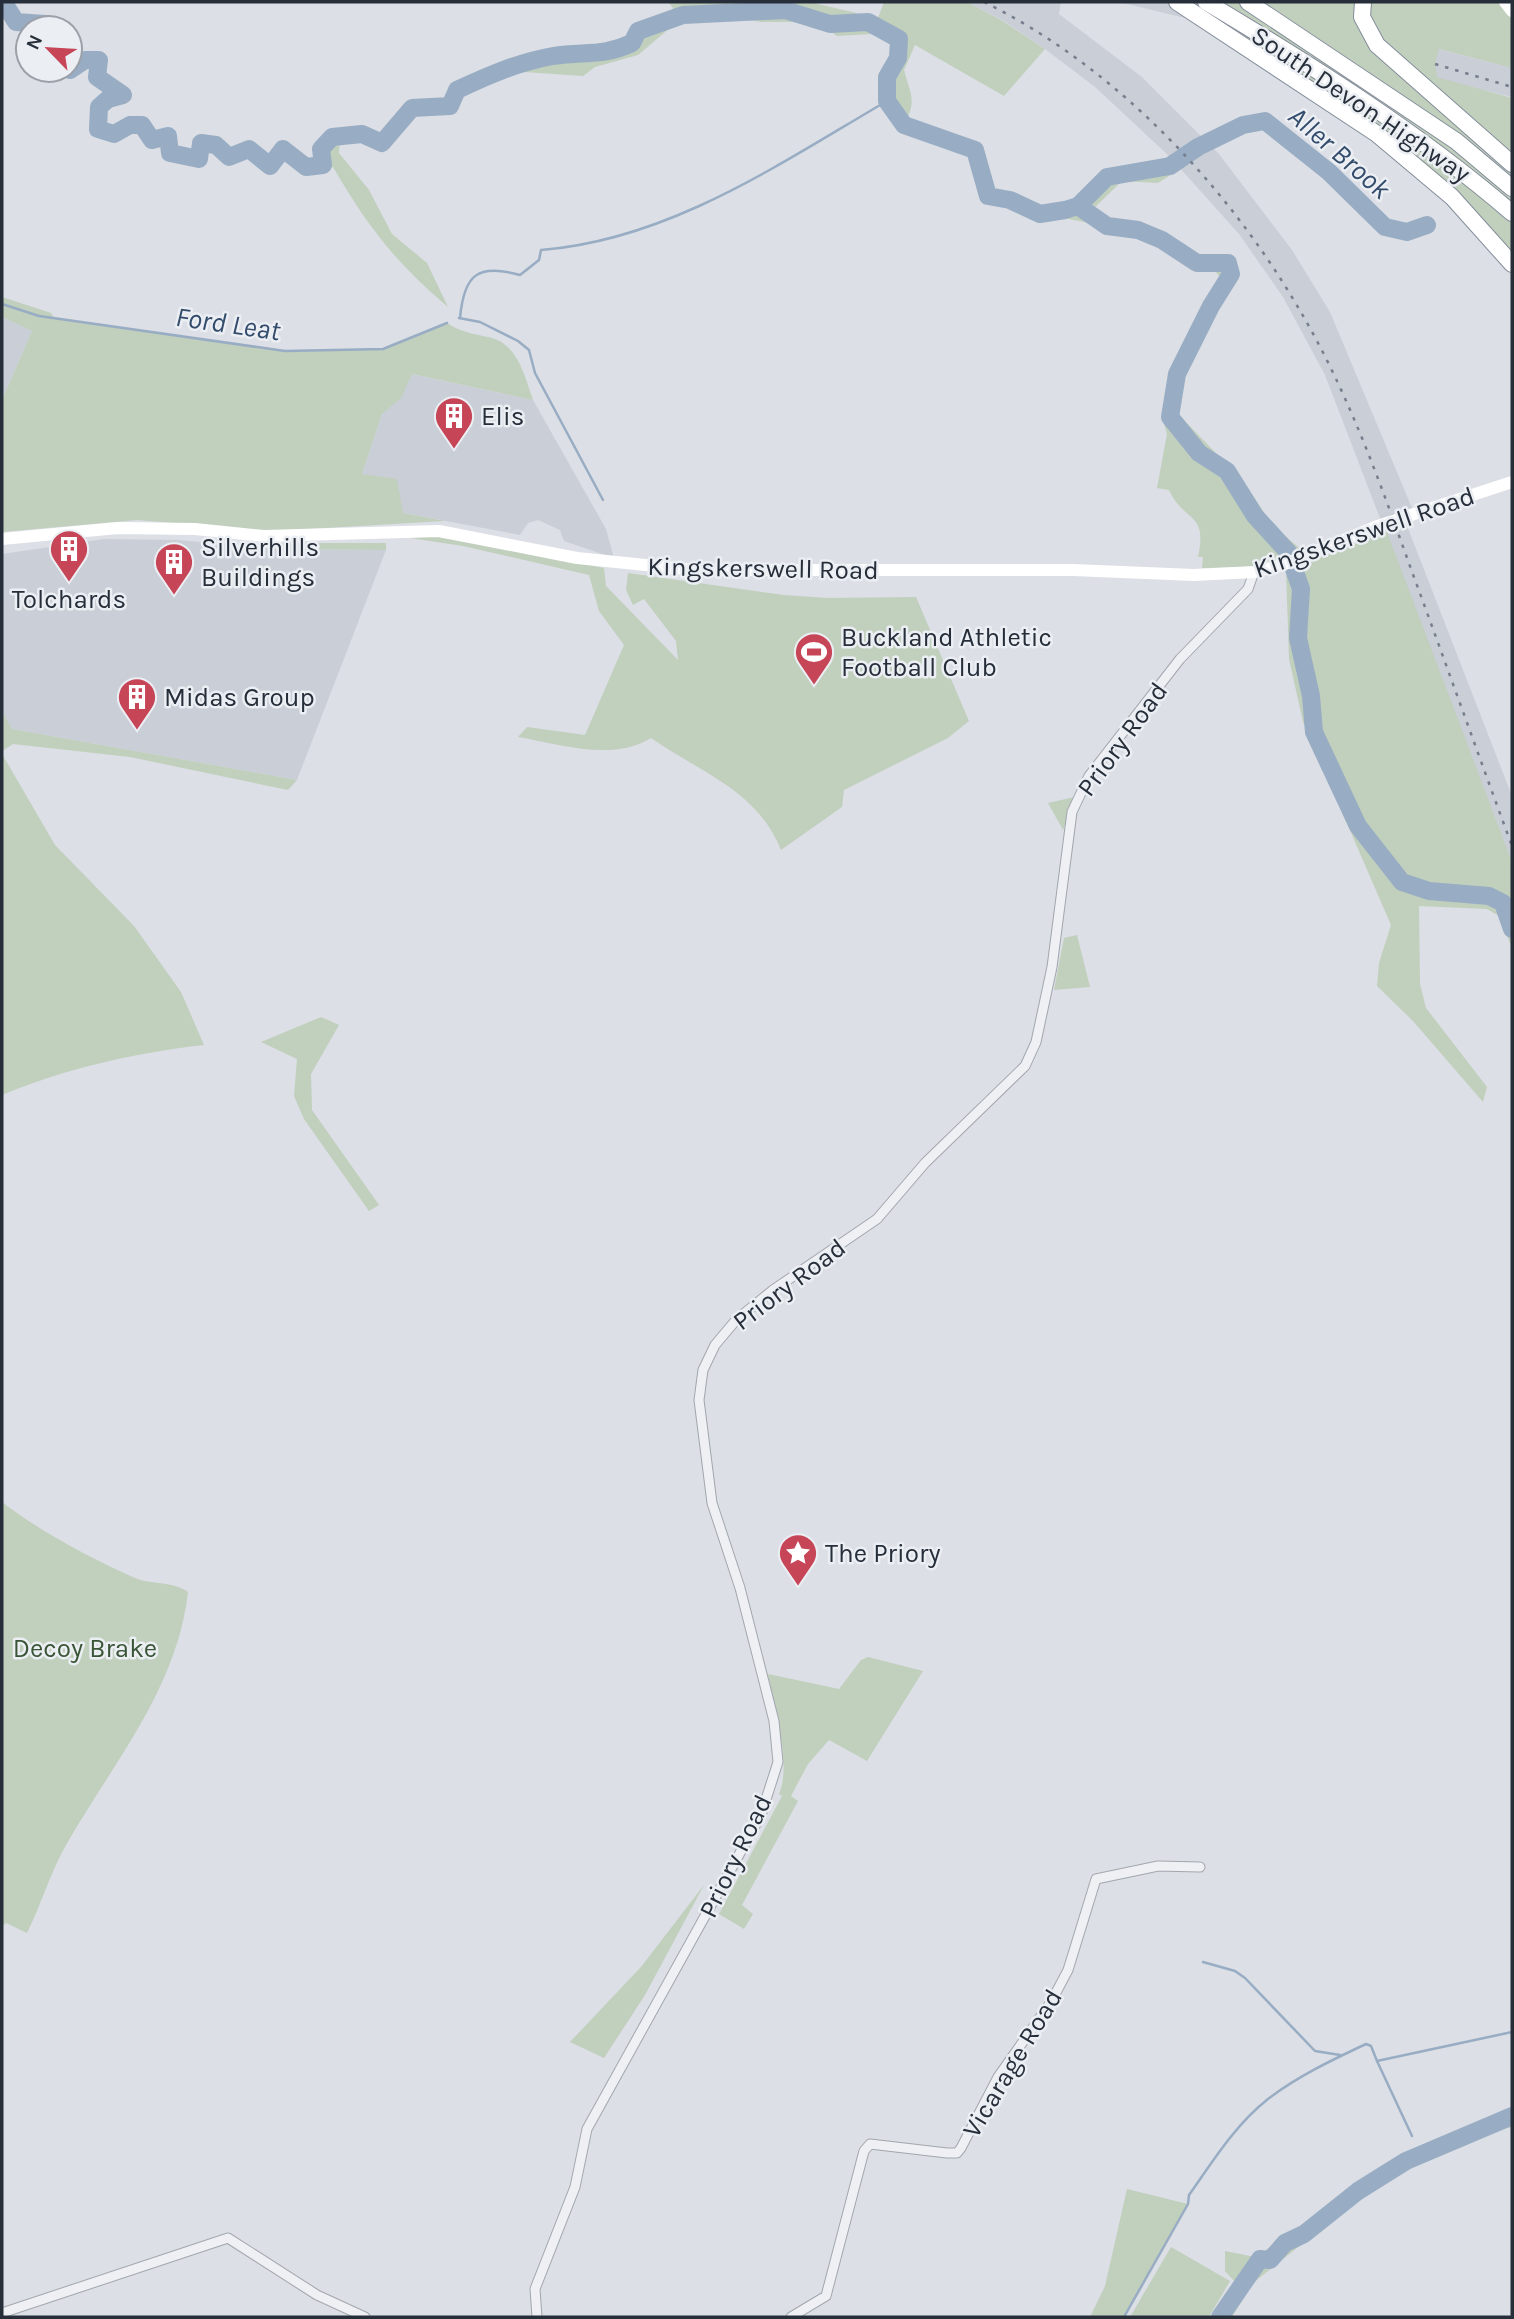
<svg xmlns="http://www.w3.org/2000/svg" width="1514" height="2319" font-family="Karla,sans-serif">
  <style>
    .built { fill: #caced6 }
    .green { fill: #c1cfbd }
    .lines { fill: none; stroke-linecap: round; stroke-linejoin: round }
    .stream { stroke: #98adc4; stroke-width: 2.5 }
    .river { stroke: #98adc4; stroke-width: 18 }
    .street-casing { stroke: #a2a6ae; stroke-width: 11 }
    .highway-casing { stroke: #848d9b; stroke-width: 18 }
    .street { stroke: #eef0f4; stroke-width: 9 }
    .secondary { stroke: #fff; stroke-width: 12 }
    .highway { stroke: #fff; stroke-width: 16 }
    .rail { stroke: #767f8e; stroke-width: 2.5; stroke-dasharray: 3.5 7; stroke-linecap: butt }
    .secondary-bridge { stroke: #fff; stroke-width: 12 }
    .labels { text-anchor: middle; stroke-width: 5; stroke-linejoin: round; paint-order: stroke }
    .street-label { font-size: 26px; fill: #262e3a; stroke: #ebeef3 }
    .poi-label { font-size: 26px; fill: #262e3a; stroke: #ebeef3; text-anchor: start }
    .park-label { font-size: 26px; fill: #3a5535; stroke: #ebeef3 }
    .water-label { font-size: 28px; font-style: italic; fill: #334c6c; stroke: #ebeef3 }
  </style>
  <rect width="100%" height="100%" fill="#dcdfe5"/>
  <g class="built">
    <path d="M967,2H1061L1059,14L1142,77L1219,154L1292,250L1330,312L1412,508L1402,512L1406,523L1512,796V862L1325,375L1283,297L1239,234L1170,157L1095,87L1045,49L1004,21Z"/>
    <path d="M1119,2H1235L1438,49L1512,68V97Z"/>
    <path d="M2,317L32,331L2,400Z"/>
    <path d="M411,374L533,400L606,529L614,558L564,541L560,530L538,520L528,523L520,535L403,513L362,474L382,414Z"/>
    <path d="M104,539L179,540L279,549L386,550L297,780L12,729L2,711V554Z"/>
  </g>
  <g class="green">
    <path d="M668,2H809L878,18L884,2H967L1003,21L1045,49L1004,96L915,45L904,70C911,96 917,100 904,125L888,116L882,104L895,52L887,39L872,34L837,36L826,28L799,22H761L728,16L677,22L638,55L595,67L583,76L524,72L506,67L555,56L609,53L632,43L640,33L666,19L673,8Z"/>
    <path d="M1188,2C1252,33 1309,71 1366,112C1417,147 1466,182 1512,222V258L1350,113L1288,65Z"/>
    <path d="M1214,2H1238L1453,143L1512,195V208Z"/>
    <path d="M1254,2H1358V18L1512,169V181Z"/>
    <path d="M1367,2H1499L1512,20V68L1439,49L1435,64L1437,77L1512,98V156L1381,41L1367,17Z"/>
    <path d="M329,133L340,136L339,153L369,190L392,234L427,263L448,307C395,262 368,227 333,167L319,173L306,167C316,155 317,143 329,133Z"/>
    <path d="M1170,157L1182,168L1158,183L1122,181L1093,209L1107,226L1040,214L1075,200L1101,177Z"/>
    <path d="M1233,258L1237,262L1235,273C1216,305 1169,380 1180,416L1244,482L1273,526L1303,551L1259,567L1202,568L1203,557H1198C1208,511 1185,524 1169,490L1157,488L1167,434L1162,417L1174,367L1221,278L1214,270L1197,263Z"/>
    <path d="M2,297L51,313L54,318L285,351L383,349L447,323C460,332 474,334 488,337C518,343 524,375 533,400L412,374L401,398L382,414L362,474L397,479L403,513L445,521L273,531L137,520L2,532V400L32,331L2,317Z"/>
    <path d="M1387,532L1512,862V948L1499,916L1487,909L1419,906L1420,984L1426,1008L1487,1087L1483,1102L1413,1021L1377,986L1379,963L1391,925L1303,722L1289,659L1286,570Z"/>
    <path d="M434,536L604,568L606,586L678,660L676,641L644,599L633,605L626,590L628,573L784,595L828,598L916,597L969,721L948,738L844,790L842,807L781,850C757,790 701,773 651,738C613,762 559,744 518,737L527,727L585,735L624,645L599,611L589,575L463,546L410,538Z"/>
    <path d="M283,543H386V550L279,549Z"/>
    <path d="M2,711L12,729L297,780L288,790L130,757L13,744L2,751Z"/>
    <path d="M2,754L55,845L134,926L181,992L204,1045C134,1053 67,1068 2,1095Z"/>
    <path d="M1075,797L1063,830L1048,803Z"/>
    <path d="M1077,935L1090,987L1054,990L1064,938Z"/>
    <path d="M321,1017L339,1025L311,1074L312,1110L379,1205L369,1211L304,1119L294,1096L297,1059L261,1042Z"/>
    <path d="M2,1502C41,1532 90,1558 135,1578C152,1585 173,1581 188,1592C177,1689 113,1763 66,1845C50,1873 41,1905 27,1933L6,1923L2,1926Z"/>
    <path d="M868,1657L923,1671L867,1761L829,1740L808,1764L791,1796L798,1801L742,1905L753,1914L744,1929L719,1914L782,1796L779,1794C792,1765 774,1705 768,1674L839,1689L861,1660Z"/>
    <path d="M704,1885L645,1995L604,2058L570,2042L641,1967Z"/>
    <path d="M1512,2111V2127L1486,2133L1395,2170L1253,2283L1232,2317H1215L1235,2282L1225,2271V2251L1255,2257L1330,2208L1380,2169L1417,2148Z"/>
    <path d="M1127,2189L1188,2204L1124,2317H1090L1105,2286Z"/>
    <path d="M1171,2247L1230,2281L1209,2317H1130Z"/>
  </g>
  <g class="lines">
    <g class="stream">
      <path d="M2,304L39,316L285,351L383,349L447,323"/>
      <path d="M459,318L480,322L518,341L529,350L535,373L603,500"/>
      <path d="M460,318C464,275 477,263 520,275L539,260L541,250C669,240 779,164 887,101"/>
      <path d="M1203,1962L1235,1971L1245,1978L1315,2051L1340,2055"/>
      <path d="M1377,2061L1412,2136"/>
      <path d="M1124,2317L1188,2204L1189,2195C1213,2161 1235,2125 1268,2099C1298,2076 1332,2060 1366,2044L1371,2046L1377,2061L1512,2032"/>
    </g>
    <g class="river">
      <path d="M2,7L6,6L16,22L45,24L47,28"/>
      <path d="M70,70L85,60H99L97,77L123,95L108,99L99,107L98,129L114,134L130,125H142L152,140L168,136L170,153L199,159L201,143L216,145L229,157L249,149L270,166L283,149L306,167L323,165L321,149L332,137L362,134L382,143L412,108L450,106L457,90C489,75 519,62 553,56C585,51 602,57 632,43L638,31L683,15L785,10L830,24L868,22L899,39L898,58L887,77V101L904,125L975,150L988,196L1010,200L1040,214L1065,210L1078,206L1107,177L1170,166L1198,147L1243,125L1265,121L1329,172L1385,227L1407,232L1427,225"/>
      <path d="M1078,206L1107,226L1138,230L1162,240L1197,263H1228L1231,274L1211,306L1177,374L1170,417L1199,453L1227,471L1255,516L1288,552L1301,589L1298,638L1311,696L1314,732L1358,826L1402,882L1429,891L1489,896L1503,903L1512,929"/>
      <path d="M1220,2317L1260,2259L1270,2260L1285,2243L1304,2234L1358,2191L1406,2161L1512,2116"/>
    </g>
    <g class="street-casing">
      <g id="street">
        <path d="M2,2313L228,2238L317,2295L365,2317"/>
        <path d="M537,2317L535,2289L575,2187L587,2129L761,1815L778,1762L774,1721L740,1588L712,1503L699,1400L703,1370L715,1345L736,1320L773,1290L877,1219L925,1163L1025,1066L1036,1042L1052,967L1072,812L1089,776L1180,659L1248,589L1254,572"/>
        <path d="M791,2317L826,2296L864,2151L870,2144L947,2153H957L961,2148L998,2077L1051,2002L1068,1970L1096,1879L1158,1866L1200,1867"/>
      </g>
    </g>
    <g class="highway-casing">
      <g id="highway">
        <path d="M1177,2L1377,134L1452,197L1512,264"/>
        <path d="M1206,2C1313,66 1418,132 1512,213"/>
        <path d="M1248,2L1456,141L1512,188"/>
        <path d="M1363,2L1362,17L1377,45L1512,164"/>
      </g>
    </g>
    <use href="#street" class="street"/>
    <g class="secondary">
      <path d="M1505,2L1512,11"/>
      <path d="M1411,515L1512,482"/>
      <path d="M2,539L118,528L195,529L264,536L439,531L577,558L694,570H1073L1194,575L1254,572L1285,564L1375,527"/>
    </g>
    <use href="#highway" class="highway"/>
    <g class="rail">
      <path d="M984,2C1122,70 1238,197 1311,330C1353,406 1382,488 1411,569C1445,661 1478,754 1512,846"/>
      <path d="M1435,64L1512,87"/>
    </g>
    <path class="secondary-bridge" d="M1375,527L1411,515"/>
  </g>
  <defs>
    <g id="building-pin" transform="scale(2.0125)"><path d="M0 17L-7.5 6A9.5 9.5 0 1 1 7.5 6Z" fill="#c64557" stroke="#ebeef3"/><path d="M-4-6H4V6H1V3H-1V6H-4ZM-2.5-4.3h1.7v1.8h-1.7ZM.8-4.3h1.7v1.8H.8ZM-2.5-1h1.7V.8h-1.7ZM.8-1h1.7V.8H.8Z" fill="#fff"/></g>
    <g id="stadium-pin" transform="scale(2.0125)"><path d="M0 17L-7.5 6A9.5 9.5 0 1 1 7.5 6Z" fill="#c64557" stroke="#ebeef3"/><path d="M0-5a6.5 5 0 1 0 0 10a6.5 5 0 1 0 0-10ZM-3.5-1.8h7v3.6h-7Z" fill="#fff"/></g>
    <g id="sight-pin" transform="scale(2.0125)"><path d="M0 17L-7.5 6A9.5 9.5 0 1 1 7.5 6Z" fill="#c64557" stroke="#ebeef3"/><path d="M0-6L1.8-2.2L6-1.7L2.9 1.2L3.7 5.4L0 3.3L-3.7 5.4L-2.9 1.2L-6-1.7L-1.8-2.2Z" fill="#fff"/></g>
  </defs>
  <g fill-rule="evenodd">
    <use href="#building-pin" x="454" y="416"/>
    <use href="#building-pin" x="69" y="549"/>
    <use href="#building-pin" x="174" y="562"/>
    <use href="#stadium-pin" x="814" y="652"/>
    <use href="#building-pin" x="137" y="697"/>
    <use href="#sight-pin" x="798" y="1553"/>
  </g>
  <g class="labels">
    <g class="street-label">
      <text transform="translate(1361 104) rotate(34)" y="9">South Devon Highway</text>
      <text transform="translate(1364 532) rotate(-19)" y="9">Kingskerswell Road</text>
      <text transform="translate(763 568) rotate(1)" y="9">Kingskerswell Road</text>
      <text transform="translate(1122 739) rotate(-54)" y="9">Priory Road</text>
      <text transform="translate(789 1284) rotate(-37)" y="9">Priory Road</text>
      <text transform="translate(735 1856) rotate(-64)" y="9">Priory Road</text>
      <text transform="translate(1012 2063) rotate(-59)" y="9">Vicarage Road</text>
    </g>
    <g class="poi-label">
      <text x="481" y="425">Elis</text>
      <text x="201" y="556">Silverhills<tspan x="201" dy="30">Buildings</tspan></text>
      <text x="69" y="608" text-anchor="middle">Tolchards</text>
      <text x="841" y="646">Buckland Athletic<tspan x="841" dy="30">Football Club</tspan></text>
      <text x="164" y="706">Midas Group</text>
      <text x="825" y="1562">The Priory</text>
    </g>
    <g class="park-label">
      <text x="85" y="1657">Decoy Brake</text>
    </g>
    <g class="water-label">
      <text transform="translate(1340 152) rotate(41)" y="10">Aller Brook</text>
      <text transform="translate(228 323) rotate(8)" y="10">Ford Leat</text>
    </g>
  </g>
  <rect width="1514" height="2319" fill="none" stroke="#262e3a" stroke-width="7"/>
  <g transform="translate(49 49) rotate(295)"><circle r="33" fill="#ebeef3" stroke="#9ca1a9" stroke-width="2"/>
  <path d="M0-5L12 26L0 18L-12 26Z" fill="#c64557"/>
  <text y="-10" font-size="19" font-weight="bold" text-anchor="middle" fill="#262e3a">N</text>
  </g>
</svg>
